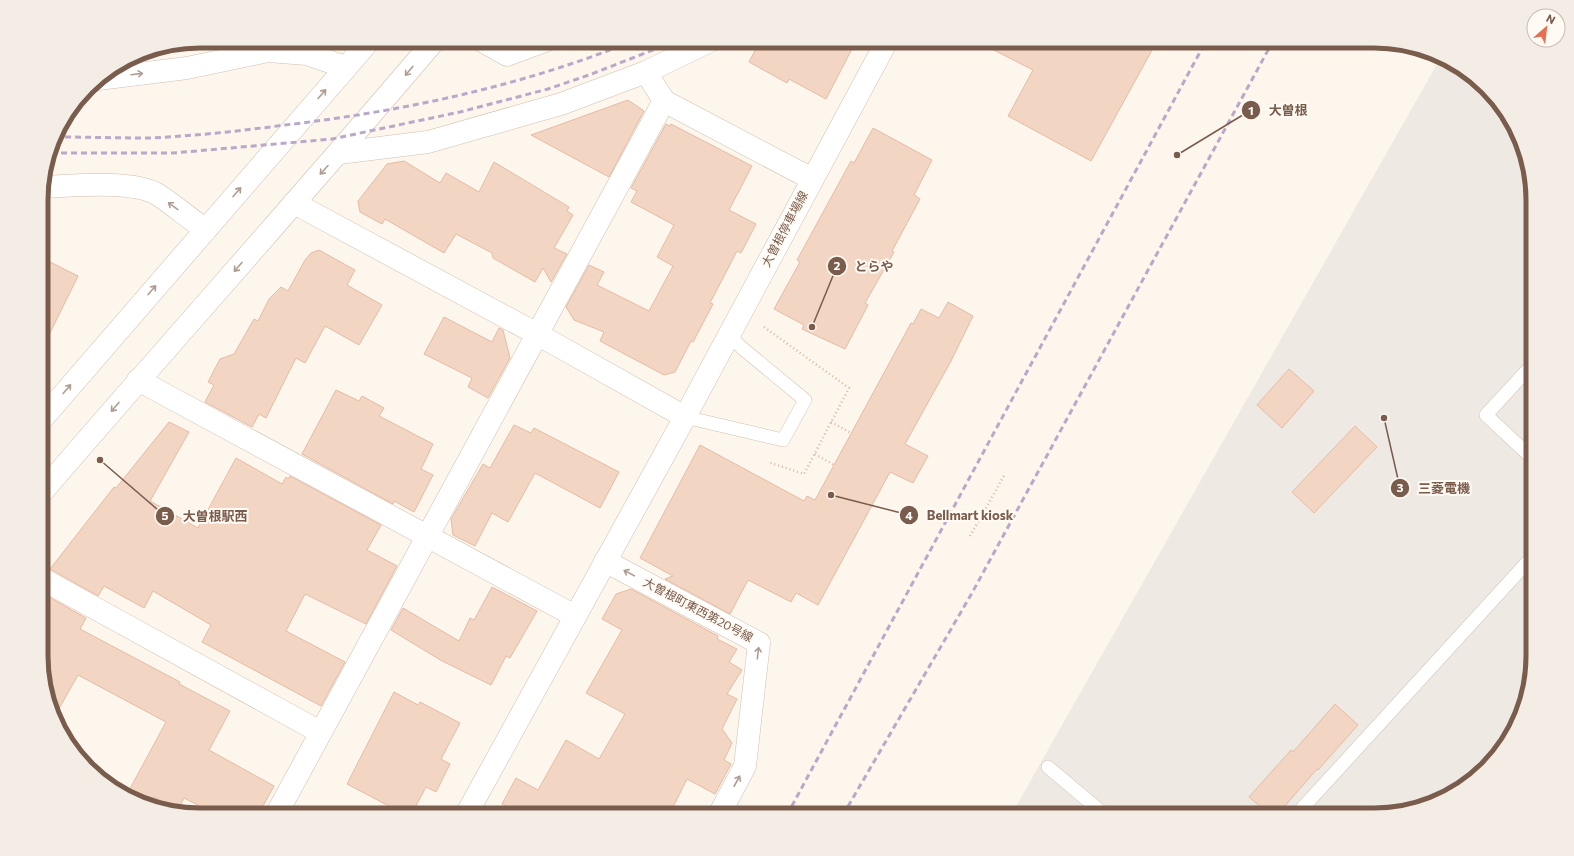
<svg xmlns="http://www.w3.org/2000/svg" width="1574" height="856" font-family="Commissioner,'Noto Sans JP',sans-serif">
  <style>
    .industrial { fill: #efe9e4 }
    .building { fill: #f3d5c3; stroke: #e6bba3 }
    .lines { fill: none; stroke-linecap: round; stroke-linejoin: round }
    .service-casing { stroke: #d1beb0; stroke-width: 14 }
    .minor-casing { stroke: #d1beb0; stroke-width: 23 }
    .tertiary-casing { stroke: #d1beb0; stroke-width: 23 }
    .secondary-casing { stroke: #d6c0b0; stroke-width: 23 }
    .path { stroke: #d9b8a5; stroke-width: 2.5; stroke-dasharray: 1 3; stroke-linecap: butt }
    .service { stroke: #fff; stroke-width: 13 }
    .minor { stroke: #fff; stroke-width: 22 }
    .tertiary { stroke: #fff; stroke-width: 22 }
    .secondary { stroke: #fff; stroke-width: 22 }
    .rail { stroke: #b9a8c9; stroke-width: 3; stroke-dasharray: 6 4; stroke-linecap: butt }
    .oneway { stroke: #af9d94 }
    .labels { text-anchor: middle; stroke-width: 4; stroke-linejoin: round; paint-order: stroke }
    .street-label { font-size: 12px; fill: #7a5c4d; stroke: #fffaf3 }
    .rim { fill: none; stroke: #7a5c4d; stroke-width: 5 }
    .leader { fill: none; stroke: #7a5c4d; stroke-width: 1.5 }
    .callout-dot { fill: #7a5c4d; stroke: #fffaf3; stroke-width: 1.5 }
    .mark-label { font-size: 12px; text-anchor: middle; font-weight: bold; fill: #fff }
    .callout-label { font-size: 13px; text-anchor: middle; font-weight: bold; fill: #7a5c4d; stroke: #fffaf3; stroke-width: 4; stroke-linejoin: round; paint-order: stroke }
  </style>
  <rect width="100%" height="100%" fill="#fdf6ec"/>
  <path class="industrial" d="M1441,57L1445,58L1479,81L1506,111L1532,179L1533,656L1516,727L1493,761L1462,788L1425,807L1384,815H1011Z"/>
  <g class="building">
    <path d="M760,41H856L826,99L789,79L787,83L749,62Z"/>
    <path d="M976,41H1157L1091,161L1008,116L1033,70Z"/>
    <path d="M628,100L644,111L609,177L531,135Z"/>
    <path d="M666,124L670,126L671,124L752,166L729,210L756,224L741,253L737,251L710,303L713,304L693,342L691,341L675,372L664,375L600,341L604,332L574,320L566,307L589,265L604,272L597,285L649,311L673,266L657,257L674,225L631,202L637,191L631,188Z"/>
    <path d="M873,128L932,160L914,195L920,199L892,251L894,252L865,303L868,305L845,349L802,329L804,325L774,309L800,262L797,260L851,161L854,163Z"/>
    <path d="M404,161L440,183L446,173L479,192L494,162L569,207L567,211L573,215L554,248L567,254L551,282L543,268L535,282L493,258L492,253L456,234L444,253L385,219L382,224L360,212L358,201L387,164Z"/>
    <path d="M319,250L355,270L347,285L382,305L359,345L325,326L305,363L296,358L266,418L259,414L252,427L205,402L214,385L208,382L220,359L234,354L254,319L258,321L269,299L281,287L288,291L305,260L311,253Z"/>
    <path d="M42,258L78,276L42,349Z"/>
    <path d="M948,302L973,316L951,361L905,444L928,456L913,483L890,472L818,605L796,593L791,602L748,580L730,614L665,579L673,576L640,558L700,445L804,501L807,496L815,500L911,323L913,324L921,309L939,318Z"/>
    <path d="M444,317L492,342L499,328L503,330L510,358L488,398L468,387L472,378L424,354Z"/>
    <path d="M1289,369L1314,391L1282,428L1257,405Z"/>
    <path d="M336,390L359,401L362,396L384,408L379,416L433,444L421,469L433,475L414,512L394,501L393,504L302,454Z"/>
    <path d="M169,422L189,432L150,501L198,528L236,458L282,484L286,477L288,479L290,476L381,525L367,550L397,566L366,624L305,594L286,631L345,662L321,706L202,642L211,625L153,591L144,608L104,586L98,596L50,569L114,487L116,488Z"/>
    <path d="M514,425L531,433L534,428L619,472L600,508L535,473L508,522L492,513L475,546L453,535L451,519L483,464L490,468Z"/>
    <path d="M1355,426L1377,447L1314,513L1292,492Z"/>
    <path d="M492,587L537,611L510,658L506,656L491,685L442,661L391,630L403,608L459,641L470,618L474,620Z"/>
    <path d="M631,589L718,636L717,639L737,649L729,662L742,670L727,694L737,699L722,729L732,743L724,760L731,764L715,794L687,779L669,815H523L502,804L516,778L538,790L566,740L599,759L625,714L586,693L622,630L602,619L616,594Z"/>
    <path d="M42,593L86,618L80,629L180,682L179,684L230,711L209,750L274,786L258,815H217L184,798L178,809L154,797L151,803L129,798L126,796L166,722L78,675L56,714L42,677Z"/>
    <path d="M394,692L418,705L420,702L460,723L441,759L450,764L436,792L426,787L411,815H406L347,784Z"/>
    <path d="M1335,704L1358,725L1318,770L1317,769L1277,815H1270L1249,797L1291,750L1293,752Z"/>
  </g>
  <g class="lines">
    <g class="service-casing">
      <g id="service">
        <path d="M1532,365L1486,415L1532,458"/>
        <path d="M685,417L783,440L805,400L742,348L729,335"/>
        <path d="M1048,767L1105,815"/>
        <path d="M1296,815L1533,556"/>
      </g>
    </g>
    <g class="minor-casing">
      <g id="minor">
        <path d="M482,41L507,55L545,41"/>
        <path d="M98,79L187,68L268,51L307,54L345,67"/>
        <path d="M664,101L812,179"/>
        <path d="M339,153L428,142L561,104L646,72L710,41"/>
        <path d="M42,187C71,186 130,180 155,193C172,203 188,218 205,229"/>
        <path d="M294,203L537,334L685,417"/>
        <path d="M138,380L575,616"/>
        <path d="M605,561L759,643L745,766L719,815"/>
        <path d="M42,579L320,732"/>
        <path d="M276,815L664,101L646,72"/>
      </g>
    </g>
    <g class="tertiary-casing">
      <g id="tertiary">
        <path d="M42,419L369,41"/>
        <path d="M42,492C172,341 305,193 434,41"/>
        <path d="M466,815L685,417"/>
      </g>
    </g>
    <g class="secondary-casing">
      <path id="secondary" d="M685,417L887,41"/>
    </g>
    <g class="path">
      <path d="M764,327L849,388L804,474L768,462"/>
      <path d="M831,422L851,433"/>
      <path d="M815,454L834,465"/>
      <path d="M970,536L1005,474"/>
    </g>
    <use href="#service" class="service"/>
    <use href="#minor" class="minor"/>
    <use href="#tertiary" class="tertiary"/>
    <use href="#secondary" class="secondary"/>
    <g class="rail">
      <path d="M55,137C87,137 118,138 149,138C194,136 240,131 285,125C404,111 522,86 633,41"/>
      <path d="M51,153H173L332,139L460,112L548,89L589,75L676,41"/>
      <path d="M787,815L1206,41"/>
      <path d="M843,815L972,593L1273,41"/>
    </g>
  </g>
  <defs><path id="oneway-shaft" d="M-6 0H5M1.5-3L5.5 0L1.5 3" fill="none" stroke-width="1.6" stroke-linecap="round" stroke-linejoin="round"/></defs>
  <g class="oneway">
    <use href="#oneway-shaft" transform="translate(409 71) rotate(130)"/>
    <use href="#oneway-shaft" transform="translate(137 74) rotate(-7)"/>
    <use href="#oneway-shaft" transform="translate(322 94) rotate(-49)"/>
    <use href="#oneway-shaft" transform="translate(324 170) rotate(132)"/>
    <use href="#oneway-shaft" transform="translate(237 192) rotate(-49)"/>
    <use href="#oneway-shaft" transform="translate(173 206) rotate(-144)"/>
    <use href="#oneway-shaft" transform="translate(238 267) rotate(131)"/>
    <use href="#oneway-shaft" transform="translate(152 290) rotate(-49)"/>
    <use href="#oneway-shaft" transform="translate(67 389) rotate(-50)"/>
    <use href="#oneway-shaft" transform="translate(115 407) rotate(131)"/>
    <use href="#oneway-shaft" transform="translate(629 573) rotate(-152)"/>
    <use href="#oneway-shaft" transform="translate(758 653) rotate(-83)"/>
    <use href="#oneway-shaft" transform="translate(737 781) rotate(-61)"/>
  </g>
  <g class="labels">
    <g class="street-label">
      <text transform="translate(785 229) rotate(-62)" y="4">大曽根停車場線</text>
      <text transform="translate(698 610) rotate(28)" y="4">大曽根町東西第20号線</text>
    </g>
  </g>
  <path d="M0 0H1574V856H0ZM200 48H1374A152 152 0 0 1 1526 200V656A152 152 0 0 1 1374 808H200A152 152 0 0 1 48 656V200A152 152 0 0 1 200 48Z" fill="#f4ede6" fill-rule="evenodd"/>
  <path class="rim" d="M200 48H1374A152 152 0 0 1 1526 200V656A152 152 0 0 1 1374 808H200A152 152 0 0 1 48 656V200A152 152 0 0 1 200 48Z"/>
  <path class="leader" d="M1177 155L1251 110M812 327L837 266M1384 418L1400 488M831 495L909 515M100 460L165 516"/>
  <g class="callout-dot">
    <circle cx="1177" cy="155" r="4"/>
    <circle cx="812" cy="327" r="4"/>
    <circle cx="1384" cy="418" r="4"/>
    <circle cx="831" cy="495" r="4"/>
    <circle cx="100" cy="460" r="4"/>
    <circle cx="1251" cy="110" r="10"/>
    <circle cx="837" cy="266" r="10"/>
    <circle cx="1400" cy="488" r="10"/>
    <circle cx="909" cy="515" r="10"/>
    <circle cx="165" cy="516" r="10"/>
  </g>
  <g class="mark-label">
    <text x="1251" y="115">1</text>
    <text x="837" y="270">2</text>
    <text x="1400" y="492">3</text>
    <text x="909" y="520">4</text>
    <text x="165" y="520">5</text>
  </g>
  <g class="callout-label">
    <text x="1288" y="115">大曽根</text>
    <text x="874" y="271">とらや</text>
    <text x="1444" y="493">三菱電機</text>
    <text x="970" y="520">Bellmart kiosk</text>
    <text x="215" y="521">大曽根駅西</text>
  </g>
  <g transform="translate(1546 28) rotate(28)"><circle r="19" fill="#fffaf3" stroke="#cabbb1"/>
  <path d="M0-3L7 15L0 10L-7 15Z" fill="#e76f51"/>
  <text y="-6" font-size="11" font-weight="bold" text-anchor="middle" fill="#7a5c4d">N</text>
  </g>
</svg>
